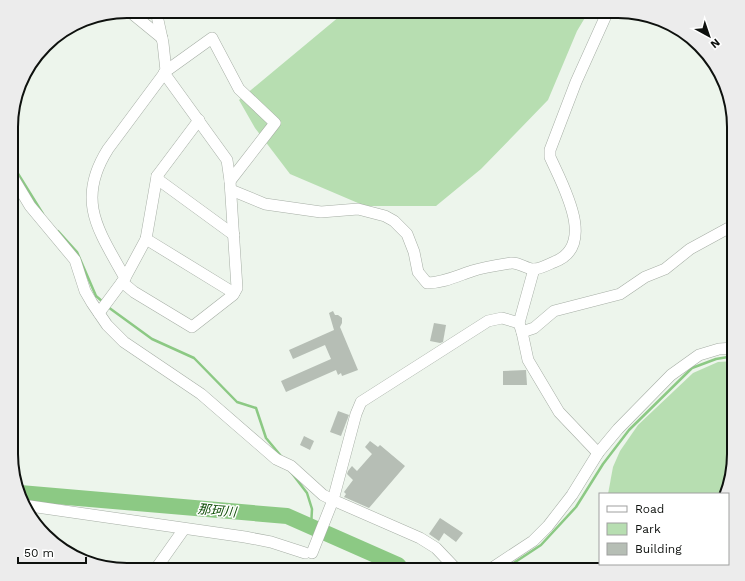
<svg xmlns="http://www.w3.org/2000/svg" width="745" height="581" font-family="'Work Sans','Noto Sans JP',sans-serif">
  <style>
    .green { fill: #b7deb1 }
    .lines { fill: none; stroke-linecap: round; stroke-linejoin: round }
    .stream { stroke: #8cc984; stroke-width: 2.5 }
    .river { stroke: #8cc984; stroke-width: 16 }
    .building { fill: #b6beb5 }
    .minor-casing { stroke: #a6aea5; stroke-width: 12 }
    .minor { stroke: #fff; stroke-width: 11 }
    .labels { text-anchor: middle; stroke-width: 3; stroke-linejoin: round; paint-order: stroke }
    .water-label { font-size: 13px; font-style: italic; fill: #104e08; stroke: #fff }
    .rim { fill: none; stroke: #0e110e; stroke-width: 2 }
  </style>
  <rect width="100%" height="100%" fill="#edf5ec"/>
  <g class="green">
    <path d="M346,11H589L577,31L548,100L481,169L436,206H365L290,174L255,128L239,100Z"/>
    <path d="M734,361V462L726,494H608L613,467L620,451L638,425L693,373L718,362Z"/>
  </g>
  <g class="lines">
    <g class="stream">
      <path d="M12,164L43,214"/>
      <path d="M58,231L77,252L96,296L103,302"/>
      <path d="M108,307L152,339L194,358L237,402L256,408L266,438L281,456"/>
      <path d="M291,472L307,493L312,509L311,527"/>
      <path d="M503,570L541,545L576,507L603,464L629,430L692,368L716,359L734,356"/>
    </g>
    <path class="river" d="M20,493L287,516L398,565L402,570"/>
  </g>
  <g class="building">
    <path d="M333,311L335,315H338L342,318V323L340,327L358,370L342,376L341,373L338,375L336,370L286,392L281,381L331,359L325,345L293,359L289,350L334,330L329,313Z"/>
    <path d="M434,323L446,325L443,342L440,343L430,341Z"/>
    <path d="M526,370L527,385H503V371Z"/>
    <path d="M338,411L349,415L341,436L330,432Z"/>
    <path d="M304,436L314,441L310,450L300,445Z"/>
    <path d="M370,441L378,447L380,445L405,466L369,508L344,497L346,494L344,492L353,480L347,474L348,471L352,466L357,471L372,454L365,447Z"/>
    <path d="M440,518L463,533L456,542L444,533L439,541L429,534Z"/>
  </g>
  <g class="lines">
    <g class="minor-casing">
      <g id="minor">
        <path d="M129,11L162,38"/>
        <path d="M166,71L212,38L239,89L275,123L230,181"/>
        <path d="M12,176L30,206L75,260L85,291L92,303L107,325L124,342L201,394L276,459L291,466L323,495L333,500L312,553"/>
        <path d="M157,176L160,181L234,235"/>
        <path d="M231,190L265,204L321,212L358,209L385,216L394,221L407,234L414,252L418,272L427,283C443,283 457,276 472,271C484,267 498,265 511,263C519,262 526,269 534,269C540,269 549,264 554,262C598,246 562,184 550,157V150L576,82L608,11"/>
        <path d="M146,239L234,293"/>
        <path d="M534,269L519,323L522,332L528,360L559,412L598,453"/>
        <path d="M125,278L146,239L157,176L199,120"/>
        <path d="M122,282L134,292L192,327L233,295L237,288L230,181L227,160L164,73"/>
        <path d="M99,313L125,278C99,231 75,201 108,149L166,71L163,43L156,11"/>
        <path d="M522,332L534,328L554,311L620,294L645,277L665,269L690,249L734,225"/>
        <path d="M23,505L245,537L271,542L305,553"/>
        <path d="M155,570L184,529"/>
        <path d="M457,570L436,548L420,538L333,500L356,414L361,402L488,321L502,318L519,323"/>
        <path d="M489,570L533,541L548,526L572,495L598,453L618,429L671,375L699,355L719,349L734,348"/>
      </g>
    </g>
    <use href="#minor" class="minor"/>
  </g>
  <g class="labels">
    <g class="water-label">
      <text transform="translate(217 510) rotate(5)" y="5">那珂川</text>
    </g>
  </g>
  <path d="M0 0H745V581H0ZM127 18H618A109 109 0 0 1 727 127V454A109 109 0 0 1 618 563H127A109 109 0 0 1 18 454V127A109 109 0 0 1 127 18Z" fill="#ececec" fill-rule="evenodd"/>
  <path class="rim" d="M127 18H618A109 109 0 0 1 727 127V454A109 109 0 0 1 618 563H127A109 109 0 0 1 18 454V127A109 109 0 0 1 127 18Z"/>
  <rect x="599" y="493" width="130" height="72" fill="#ffffff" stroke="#9fa09f"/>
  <rect x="607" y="506" width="20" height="6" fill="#ffffff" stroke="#9fa09f"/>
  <text x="635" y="513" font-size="12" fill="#0e110e">Road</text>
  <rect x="607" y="523" width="20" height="12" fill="#b7deb1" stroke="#9fa09f"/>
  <text x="635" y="533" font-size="12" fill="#0e110e">Park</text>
  <rect x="607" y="543" width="20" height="12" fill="#b6beb5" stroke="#9fa09f"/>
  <text x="635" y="553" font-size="12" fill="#0e110e">Building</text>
  <g transform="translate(709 36) rotate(140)" stroke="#ffffff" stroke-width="3" paint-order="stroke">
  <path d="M0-3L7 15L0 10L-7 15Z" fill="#0e110e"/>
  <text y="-6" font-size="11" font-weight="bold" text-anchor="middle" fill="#0e110e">N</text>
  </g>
  <path d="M18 557v6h68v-6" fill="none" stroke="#0e110e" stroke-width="2"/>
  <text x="24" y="557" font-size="12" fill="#0e110e" stroke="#ffffff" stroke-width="3" paint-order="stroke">50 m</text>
</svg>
